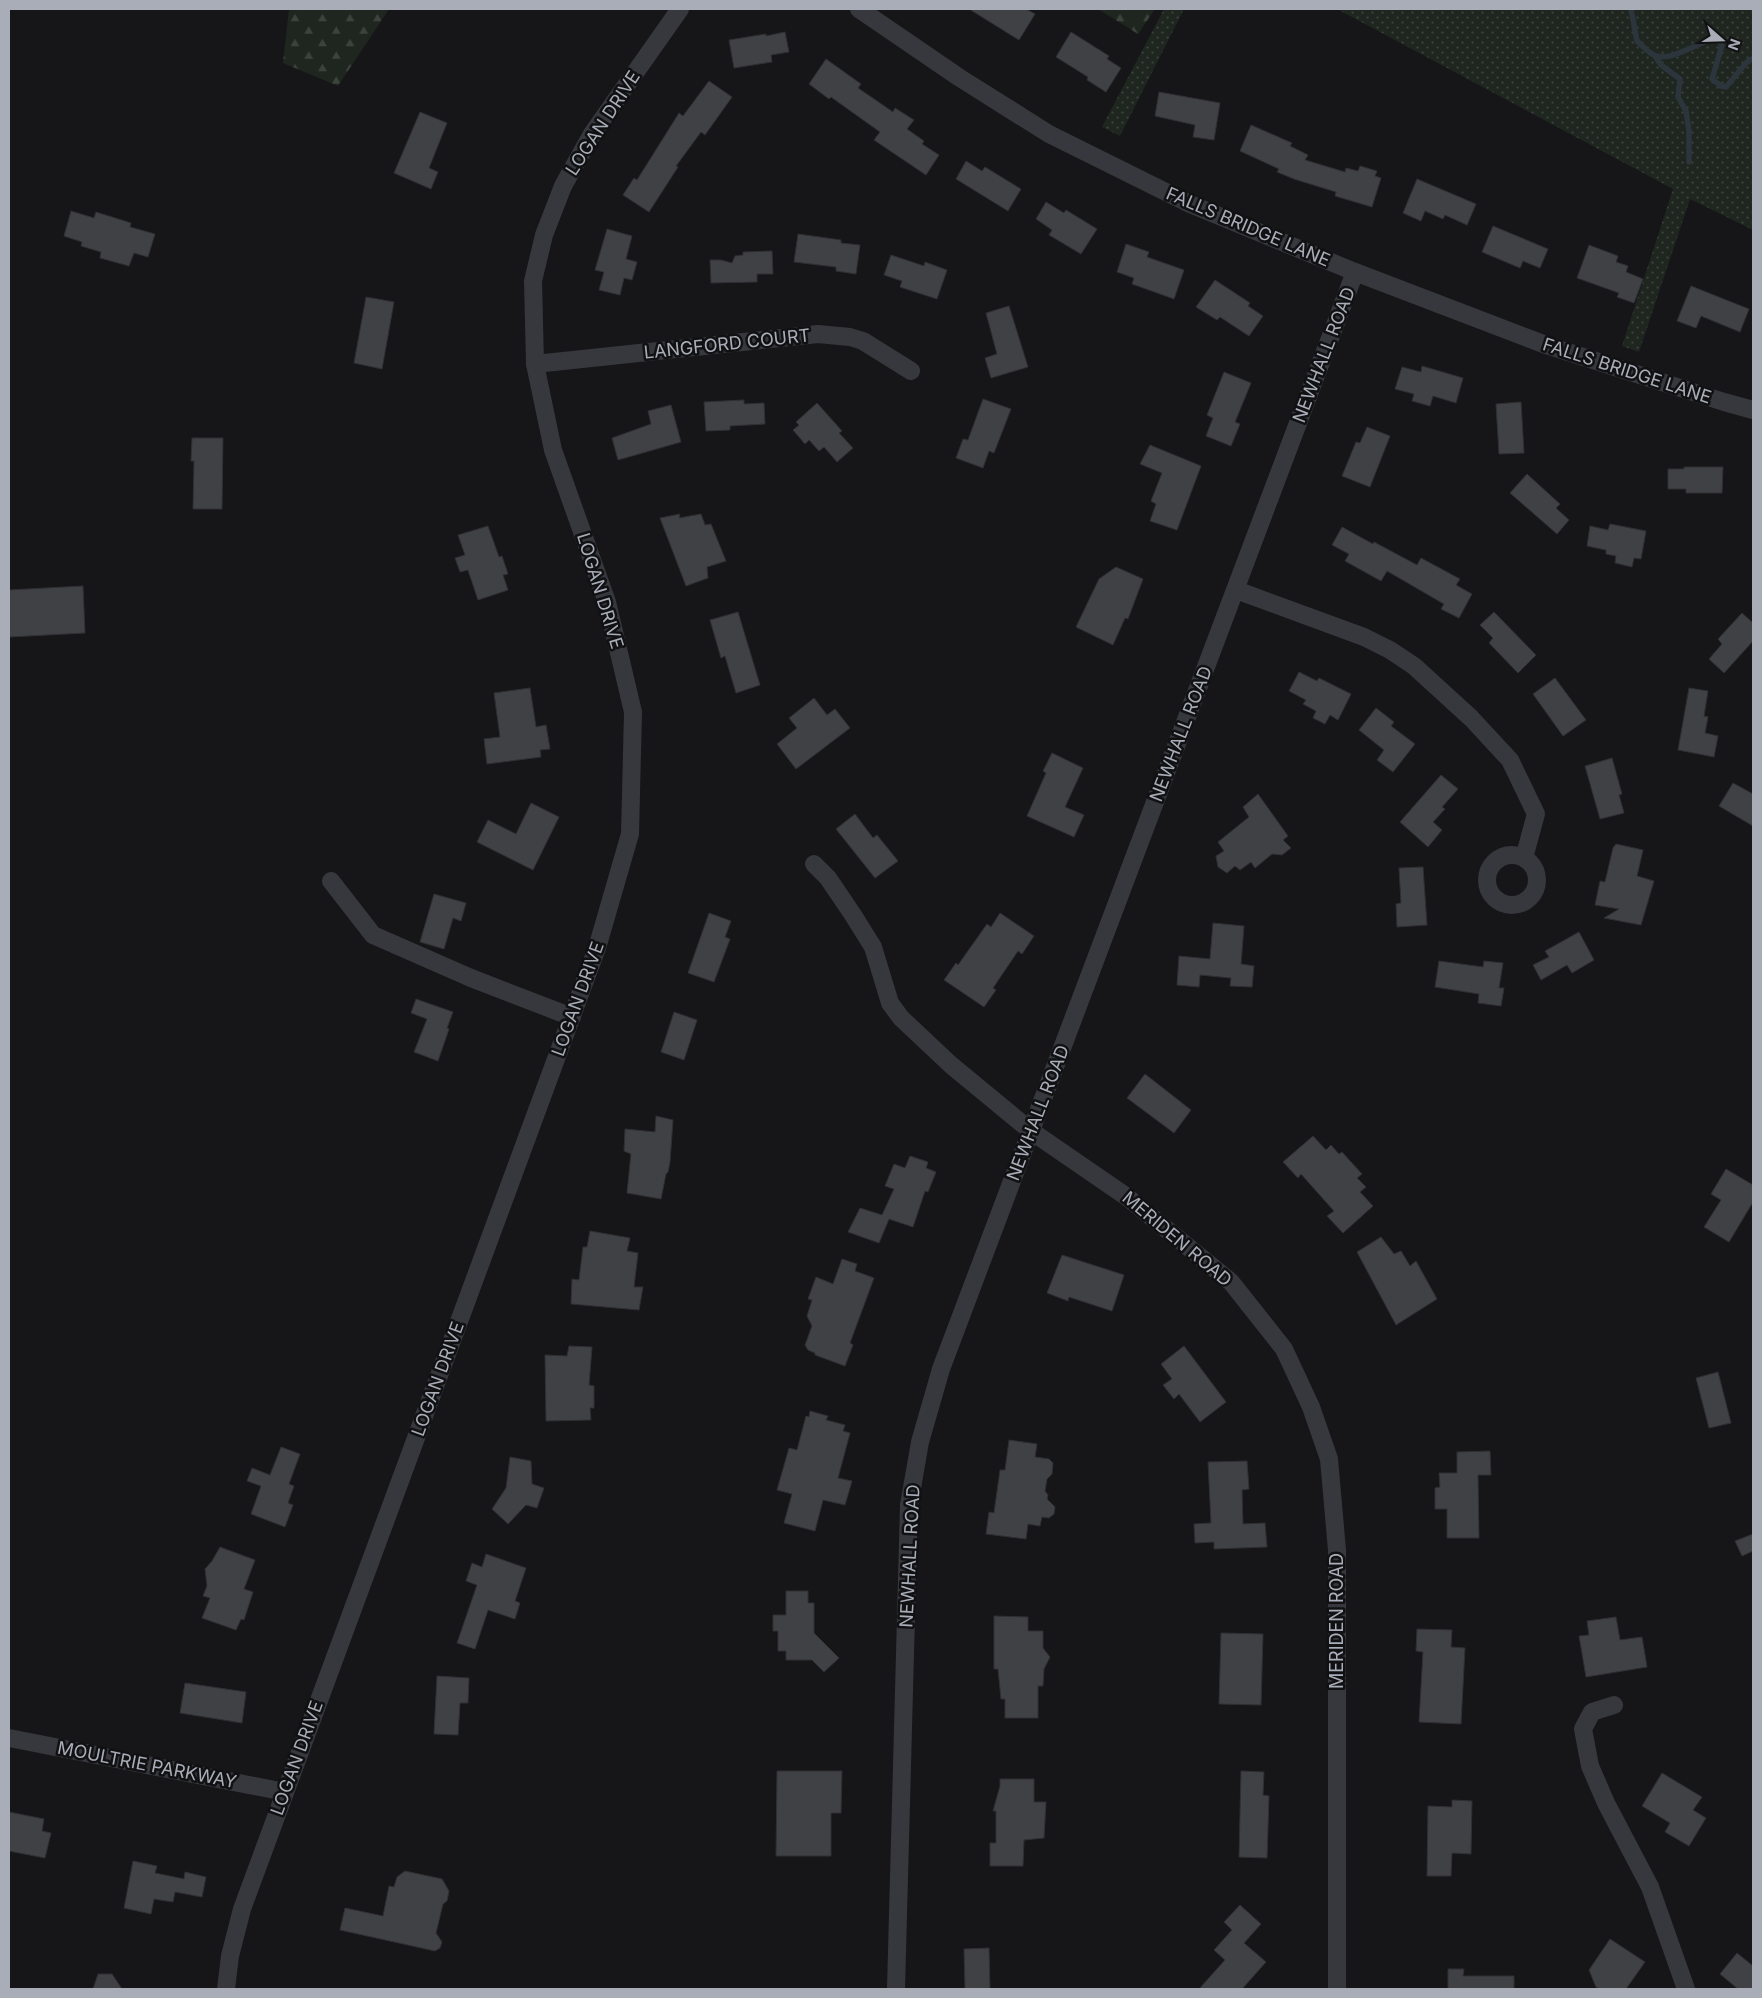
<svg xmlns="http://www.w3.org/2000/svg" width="1762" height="1998" font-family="Inter,sans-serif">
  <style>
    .forest { fill: url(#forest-firs) }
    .park { fill: url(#park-dots) }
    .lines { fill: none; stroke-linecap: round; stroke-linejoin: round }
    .stream { stroke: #2c353c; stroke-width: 5.5 }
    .building { fill: #404145; stroke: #303034 }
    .minor { stroke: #37383d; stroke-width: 18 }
    .labels { text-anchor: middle; stroke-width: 5; stroke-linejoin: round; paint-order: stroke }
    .street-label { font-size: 18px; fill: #a8adb8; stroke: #111113 }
  </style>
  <defs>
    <pattern id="forest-firs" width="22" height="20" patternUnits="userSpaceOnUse" patternTransform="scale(1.25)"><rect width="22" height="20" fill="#1e261f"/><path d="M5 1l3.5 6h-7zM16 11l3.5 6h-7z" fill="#3c433d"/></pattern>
    <pattern id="park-dots" width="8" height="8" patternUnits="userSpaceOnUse" patternTransform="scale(1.25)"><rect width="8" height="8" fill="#1e261f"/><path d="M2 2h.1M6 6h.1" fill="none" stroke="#3c433d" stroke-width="1.8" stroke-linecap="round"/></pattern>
  </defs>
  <rect width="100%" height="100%" fill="#161618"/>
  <g class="forest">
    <path d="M289,9H389L338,86L283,63Z"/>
    <path d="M1098,9H1155L1138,34Z"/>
  </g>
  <g class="park">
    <path d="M1164,9H1184L1120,136L1102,127Z"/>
    <path d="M1337,9H1753V230L1690,199L1639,352L1622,346L1673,189Z"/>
  </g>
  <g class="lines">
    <g class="stream">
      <path d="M1631,9L1637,41C1642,45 1649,54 1656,56C1673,61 1698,42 1716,38L1722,45L1712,79L1721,86L1726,87L1746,63L1753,58"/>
      <path d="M1655,56L1661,65L1680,79L1678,97L1686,111L1689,131V162"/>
    </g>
  </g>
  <g class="building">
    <path d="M969,9H1026L1035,14L1019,40Z"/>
    <path d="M785,32L789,52L771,55L772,62L734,68L729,40L766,34V36Z"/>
    <path d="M1071,32L1109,56L1107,59L1121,68L1106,92L1087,80L1088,77L1056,57Z"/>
    <path d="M826,59L861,84L858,88L893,112L895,108L914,120L907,129L924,141L922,144L939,155L926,175L874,140L880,132L831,97L829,99L809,84Z"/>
    <path d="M709,81L732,97L705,135L701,132L676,166L678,167L649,212L623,195L634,178L637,180L679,113L683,116Z"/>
    <path d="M1159,92L1220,103L1214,140L1193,137L1195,125L1155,116Z"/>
    <path d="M420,112L447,123L429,168L438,172L431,189L394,173Z"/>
    <path d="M1251,125L1292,143L1290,146L1308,155L1305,160L1345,172L1346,168L1358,171L1360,166L1377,171L1375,176L1381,178L1372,207L1335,196L1336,192L1294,179L1277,172L1279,169L1240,151Z"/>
    <path d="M966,161L982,171L985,167L1021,189L1008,211L956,179Z"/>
    <path d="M1417,179L1476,204L1467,225L1445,215L1443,219L1425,211L1421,221L1403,213Z"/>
    <path d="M1046,202L1064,213L1066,210L1097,229L1081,254L1049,235L1052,230L1036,219Z"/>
    <path d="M71,211L94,218L96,212L131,223L130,227L155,234L148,257L134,253L129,266L100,258L101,252L81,246L82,242L64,236Z"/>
    <path d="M1493,226L1548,249L1540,268L1523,261L1520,268L1482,252Z"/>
    <path d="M607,229L632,236L626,259L637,262L632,280L624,278L620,295L599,290L604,272L595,270Z"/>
    <path d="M798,234L841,240V243L860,245L856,274L836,271V267L794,262Z"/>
    <path d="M1126,244L1149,252L1147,257L1184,270L1174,299L1132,284L1134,278L1117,272Z"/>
    <path d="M1589,245L1618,256L1616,262L1628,266L1626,272L1643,279L1634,303L1617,297L1619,293L1577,278Z"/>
    <path d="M772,251L773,274H757V282L711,283L710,260H721L732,263L735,256L743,255V252Z"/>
    <path d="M891,255L924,266L925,262L947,270L937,299L900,287L902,281L884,275Z"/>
    <path d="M1215,280L1250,303L1248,306L1263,316L1249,336L1220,317L1217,320L1196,307Z"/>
    <path d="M1691,286L1749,309L1740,332L1701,316L1696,328L1677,321Z"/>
    <path d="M366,297L394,302L382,369L354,363Z"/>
    <path d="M1009,306L1028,367L991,378L985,358L997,354L986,313Z"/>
    <path d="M1422,366L1463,378L1456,403L1433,396L1430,406L1412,401L1414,394L1395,389L1402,367L1421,372Z"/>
    <path d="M1224,372L1251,383L1235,422L1240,424L1231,446L1206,436L1213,418L1207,415Z"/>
    <path d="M983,399L1011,409L994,453L989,451L983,468L956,458L963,439L968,440Z"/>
    <path d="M744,400V404L764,403L765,424L730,426V430L706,431L704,402Z"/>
    <path d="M1521,402L1524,453L1499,454L1496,404Z"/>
    <path d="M817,403L842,431L839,433L853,448L837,462L824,447L819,451L809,440L805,444L793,430L799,425L796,422Z"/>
    <path d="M671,405L681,442L618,460L612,438L651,424L648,411Z"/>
    <path d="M1367,427L1390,436L1370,487L1342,476L1356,442L1360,443Z"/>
    <path d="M192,438H223L222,509H193L194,461H191Z"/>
    <path d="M1150,445L1201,466L1177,530L1150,521L1156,504L1151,501L1162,473L1140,464Z"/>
    <path d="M1684,467H1723L1722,493H1686V489H1668V469H1684Z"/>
    <path d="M1527,474L1560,504L1556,508L1569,520L1557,534L1510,493Z"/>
    <path d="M680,514L679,518L701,514L705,525L711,524L726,561L707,567L708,578L686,586L660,518Z"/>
    <path d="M1610,524L1646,531L1641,559L1634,558L1632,567L1615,563L1616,556L1606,554V550L1587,546L1590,526L1608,530Z"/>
    <path d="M488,526L499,557L502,556L508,574L503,575L508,590L478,600L468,570L460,572L455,558L465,555L458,535Z"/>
    <path d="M1342,527L1373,544L1374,542L1417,565L1421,558L1460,579L1456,585L1472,594L1459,618L1441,609L1444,604L1387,571L1381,581L1345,561L1349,554L1332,545Z"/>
    <path d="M1116,567L1143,579L1128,619L1125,618L1113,645L1076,627L1099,579Z"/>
    <path d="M83,586L85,633L9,637V590Z"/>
    <path d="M738,612L760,685L736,693L725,656L721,658L710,620Z"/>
    <path d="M1494,612L1536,655L1518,673L1489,643L1493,638L1480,625Z"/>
    <path d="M1742,613L1753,623V641L1724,673L1709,659L1722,644L1718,639Z"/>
    <path d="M1299,672L1317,681L1319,678L1351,694L1338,720L1330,715L1325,724L1313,718L1316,711L1303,704L1306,700L1289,691Z"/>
    <path d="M1555,678L1586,720L1563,736L1533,694Z"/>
    <path d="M530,688L536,727L546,725L550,749L540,750L541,757L487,764L484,739L500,737L494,693Z"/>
    <path d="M1689,688L1708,691L1704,716L1708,717L1705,733L1718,736L1714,757L1678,750Z"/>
    <path d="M814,698L827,715L835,709L850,728L796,769L777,744L797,728L789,718Z"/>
    <path d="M1376,708L1394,722L1391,726L1415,744L1393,772L1377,760L1384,750L1359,730Z"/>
    <path d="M1052,753L1083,768L1065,807L1084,815L1074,837L1027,816L1046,773L1043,771Z"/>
    <path d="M1612,758L1622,794L1619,795L1624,813L1600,819L1585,766Z"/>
    <path d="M1441,775L1458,789L1442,807L1445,809L1433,822L1442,830L1428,847L1400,822Z"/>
    <path d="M1733,783L1753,794V826L1719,806Z"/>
    <path d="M1258,794L1288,836L1283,840L1291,848L1282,855L1272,854L1255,868L1251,862L1240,870L1235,866L1227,873L1218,867L1216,856L1224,851L1218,842L1249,817L1243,807Z"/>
    <path d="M531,803L559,817L533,870L477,842L488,820L516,834Z"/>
    <path d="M855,814L873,838L877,835L898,861L875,878L836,829Z"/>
    <path d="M1616,844L1643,850L1637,876L1654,881L1641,925L1604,918L1619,909L1595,905L1600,881L1605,882L1613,848Z"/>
    <path d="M1423,867L1427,925L1397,927L1396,904L1401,903L1399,868Z"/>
    <path d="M434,894L466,903L461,921L453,918L444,949L420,942Z"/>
    <path d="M709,913L731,921L725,937L730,939L714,982L688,973Z"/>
    <path d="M1000,913L1034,936L1022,954L1018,951L993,988L996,990L984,1007L944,980L956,963L958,965L987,924L991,927Z"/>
    <path d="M1213,923L1244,926L1241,964L1254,966L1252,987L1230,986L1231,978L1200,975L1199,987L1177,985L1179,956L1210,959Z"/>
    <path d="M1579,932L1594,960L1572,973L1567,965L1541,980L1533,965L1549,957L1545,951Z"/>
    <path d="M1439,961L1483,967L1484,961L1503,963L1499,988H1504L1501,1006L1478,1003L1479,994L1435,987Z"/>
    <path d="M416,999L453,1012L447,1028L449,1029L438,1061L414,1052L427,1019L411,1013Z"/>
    <path d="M674,1012L697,1020L684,1060L661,1052Z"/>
    <path d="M1145,1074L1191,1110L1174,1133L1127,1098Z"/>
    <path d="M656,1116L673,1120L670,1162L668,1172L666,1174L661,1199L627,1193L631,1154L624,1151L625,1129L655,1132Z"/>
    <path d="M1313,1136L1326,1150L1331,1145L1339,1154L1342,1152L1362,1174L1357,1178L1366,1187L1360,1192L1373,1206L1343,1233L1327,1216L1334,1211L1301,1174L1298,1178L1283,1162Z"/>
    <path d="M910,1156L928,1162L926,1168L936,1172L928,1192L925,1191L913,1227L889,1219L879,1243L848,1232L860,1208L882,1215L894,1189L885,1186L894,1164L905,1168Z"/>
    <path d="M1726,1169L1753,1185V1202L1729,1242L1704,1227L1721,1200L1711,1194Z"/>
    <path d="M590,1231L630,1238L627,1251L638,1253L634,1287H643L639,1310L571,1304L572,1279L579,1280L583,1247H587Z"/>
    <path d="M1381,1237L1394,1254L1401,1251L1410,1266L1416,1261L1437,1299L1396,1325L1357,1252Z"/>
    <path d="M1062,1255L1124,1275L1112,1311L1069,1297L1068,1301L1047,1293Z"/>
    <path d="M842,1259L857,1264L855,1271L874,1278L850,1343L853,1345L845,1366L815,1355V1353L808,1350L805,1345L812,1326L807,1316L812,1300L808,1299L816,1277L833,1284Z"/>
    <path d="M569,1346L592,1347L589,1385L594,1386V1408H590L591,1420L546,1421L545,1355L567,1356Z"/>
    <path d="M1184,1346L1226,1402L1200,1422L1179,1394L1174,1399L1163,1385L1172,1379L1161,1364Z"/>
    <path d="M1718,1372L1731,1423L1709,1428L1696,1378Z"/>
    <path d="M810,1411L828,1416L826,1420L845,1425L843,1431L850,1433L838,1478L852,1481L845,1505L823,1500L815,1531L784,1523L792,1494L777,1490L789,1448L797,1450L806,1416L809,1417Z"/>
    <path d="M1009,1440L1037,1444L1035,1457L1049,1459L1053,1463L1052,1474L1047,1479L1045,1491L1048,1495L1047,1499L1055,1507L1054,1514L1049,1518L1042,1517L1040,1526L1028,1524L1026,1539L986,1534L989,1512L994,1513L1000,1470H1005Z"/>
    <path d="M281,1447L300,1454L289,1484L294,1486L288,1503L293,1505L285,1527L251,1514L261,1486L247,1481L252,1468L270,1475Z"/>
    <path d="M1490,1451L1491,1475H1478L1479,1538H1447V1509H1435V1488L1440,1487L1439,1473H1457V1452Z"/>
    <path d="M510,1457L531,1461L532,1484L544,1488L537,1508L526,1505L508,1524L492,1509L506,1488Z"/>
    <path d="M1247,1461L1249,1489L1242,1490L1243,1524L1265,1523L1267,1547L1214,1549V1542L1195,1543L1194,1524L1211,1523L1208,1462Z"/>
    <path d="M1753,1534V1551L1742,1556L1735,1541Z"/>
    <path d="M220,1547L255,1560L244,1589L253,1592L244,1620L241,1619L236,1630L202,1618L210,1598L203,1596L207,1586L205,1569L212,1561Z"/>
    <path d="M486,1554L526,1568L515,1601L520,1603L515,1619L488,1610L475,1649L457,1643L477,1585L466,1581L472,1563L482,1567Z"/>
    <path d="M786,1591H808V1603H814V1633L839,1658L824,1672L812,1660H786V1651H778V1631H773V1615H786Z"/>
    <path d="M994,1616L1028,1617V1631H1043V1648L1050,1657L1044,1669L1043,1686H1038V1718H1005V1699H1001L998,1669H994Z"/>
    <path d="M1616,1617L1620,1640L1642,1637L1647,1667L1586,1677L1579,1636L1589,1635L1587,1621Z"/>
    <path d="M1417,1629L1452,1630L1451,1647L1465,1648L1461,1724L1419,1722L1423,1652L1416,1651Z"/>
    <path d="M1221,1633L1263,1634L1261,1705L1219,1704Z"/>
    <path d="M437,1676L469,1678L468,1703H460L458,1735L434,1734Z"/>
    <path d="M185,1683L246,1692L242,1723L180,1713Z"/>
    <path d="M777,1771H842L841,1813H831V1856H776Z"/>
    <path d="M1241,1771L1264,1772L1263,1795L1269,1796L1267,1858L1239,1857Z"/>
    <path d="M1662,1773L1702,1797L1693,1810L1706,1818L1689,1846L1665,1832L1670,1823L1642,1806Z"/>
    <path d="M1000,1779H1034V1802H1046L1044,1838L1024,1840L1023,1866H990V1843H996V1811H993L1000,1786Z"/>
    <path d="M1452,1800L1472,1801L1471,1854L1452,1853L1451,1876H1427L1428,1806L1452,1807Z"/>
    <path d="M9,1812L44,1819L42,1831L51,1833L45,1858L9,1851Z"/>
    <path d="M133,1861L157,1866L155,1873L184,1879L185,1872L206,1877L202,1897L175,1892L173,1902L154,1899L151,1914L124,1908Z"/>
    <path d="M405,1871L442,1879L449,1891L447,1901L443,1904L436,1933L442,1942L440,1948L435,1951L340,1930L345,1908L383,1916L389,1886L394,1887L397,1877Z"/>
    <path d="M1240,1905L1261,1924L1244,1943L1266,1962L1242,1989H1199L1225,1960L1214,1950L1232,1930L1224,1922Z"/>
    <path d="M1610,1939L1645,1962L1626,1989H1600L1596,1987L1589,1970Z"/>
    <path d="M989,1948L990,1989H965L964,1949Z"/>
    <path d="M1737,1953L1753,1966V1989H1738L1720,1974Z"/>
    <path d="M1448,1969H1464L1463,1976H1514V1989H1448Z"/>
    <path d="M98,1974H112L122,1989H93Z"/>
  </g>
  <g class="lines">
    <g class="minor">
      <path d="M859,9L960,78L1049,134L1190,204L1355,272L1546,345L1724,402L1753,410"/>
      <path d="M535,364L818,334L850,337L863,341L911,371"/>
      <path d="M1236,590L1364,637L1390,650L1414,666L1471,718L1510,760L1536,814L1524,858"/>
      <circle cx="1512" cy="880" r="25"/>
      <path d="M814,864L828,878L853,915L873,947L890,1003L901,1018L951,1065L1031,1131L1127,1197L1231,1282L1284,1349L1311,1407L1329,1459L1337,1550V1989"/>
      <path d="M331,881L373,935L471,978L572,1017"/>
      <path d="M1614,1705L1592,1712L1583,1729L1590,1766L1606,1803L1650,1887L1686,1989"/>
      <path d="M9,1738L285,1792"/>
      <path d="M226,1989L230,1956L242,1909L597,948L630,834L633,712L607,602L553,450L535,364L533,281L544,235L563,186L592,134L680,9"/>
      <path d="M896,1989L909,1505L920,1442L941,1369L1355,272"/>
    </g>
  </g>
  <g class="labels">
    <g class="street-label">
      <text transform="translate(603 123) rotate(-57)" y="6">LOGAN DRIVE</text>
      <text transform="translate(1248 227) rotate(23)" y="6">FALLS BRIDGE LANE</text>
      <text transform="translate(727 344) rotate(-6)" y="6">LANGFORD COURT</text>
      <text transform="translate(1324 355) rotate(-69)" y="6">NEWHALL ROAD</text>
      <text transform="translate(1627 371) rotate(18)" y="6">FALLS BRIDGE LANE</text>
      <text transform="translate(600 591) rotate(73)" y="6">LOGAN DRIVE</text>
      <text transform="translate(1181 734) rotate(-69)" y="6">NEWHALL ROAD</text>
      <text transform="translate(578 999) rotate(-70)" y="6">LOGAN DRIVE</text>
      <text transform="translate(1038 1113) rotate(-69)" y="6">NEWHALL ROAD</text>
      <text transform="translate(1177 1239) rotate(40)" y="6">MERIDEN ROAD</text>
      <text transform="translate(438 1379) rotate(-70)" y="6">LOGAN DRIVE</text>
      <text transform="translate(910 1556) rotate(-87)" y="6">NEWHALL ROAD</text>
      <text transform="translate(1337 1621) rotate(-90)" y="6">MERIDEN ROAD</text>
      <text transform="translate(297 1758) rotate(-70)" y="6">LOGAN DRIVE</text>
      <text transform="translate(147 1765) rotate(11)" y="6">MOULTRIE PARKWAY</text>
    </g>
  </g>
  <rect width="1762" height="1998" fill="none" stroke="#a8adb8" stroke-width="20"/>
  <g transform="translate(1722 40) rotate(110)" stroke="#111113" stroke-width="4" paint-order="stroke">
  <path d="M0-4L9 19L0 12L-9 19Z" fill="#a8adb8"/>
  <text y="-8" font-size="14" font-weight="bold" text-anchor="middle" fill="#a8adb8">N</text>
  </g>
</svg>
